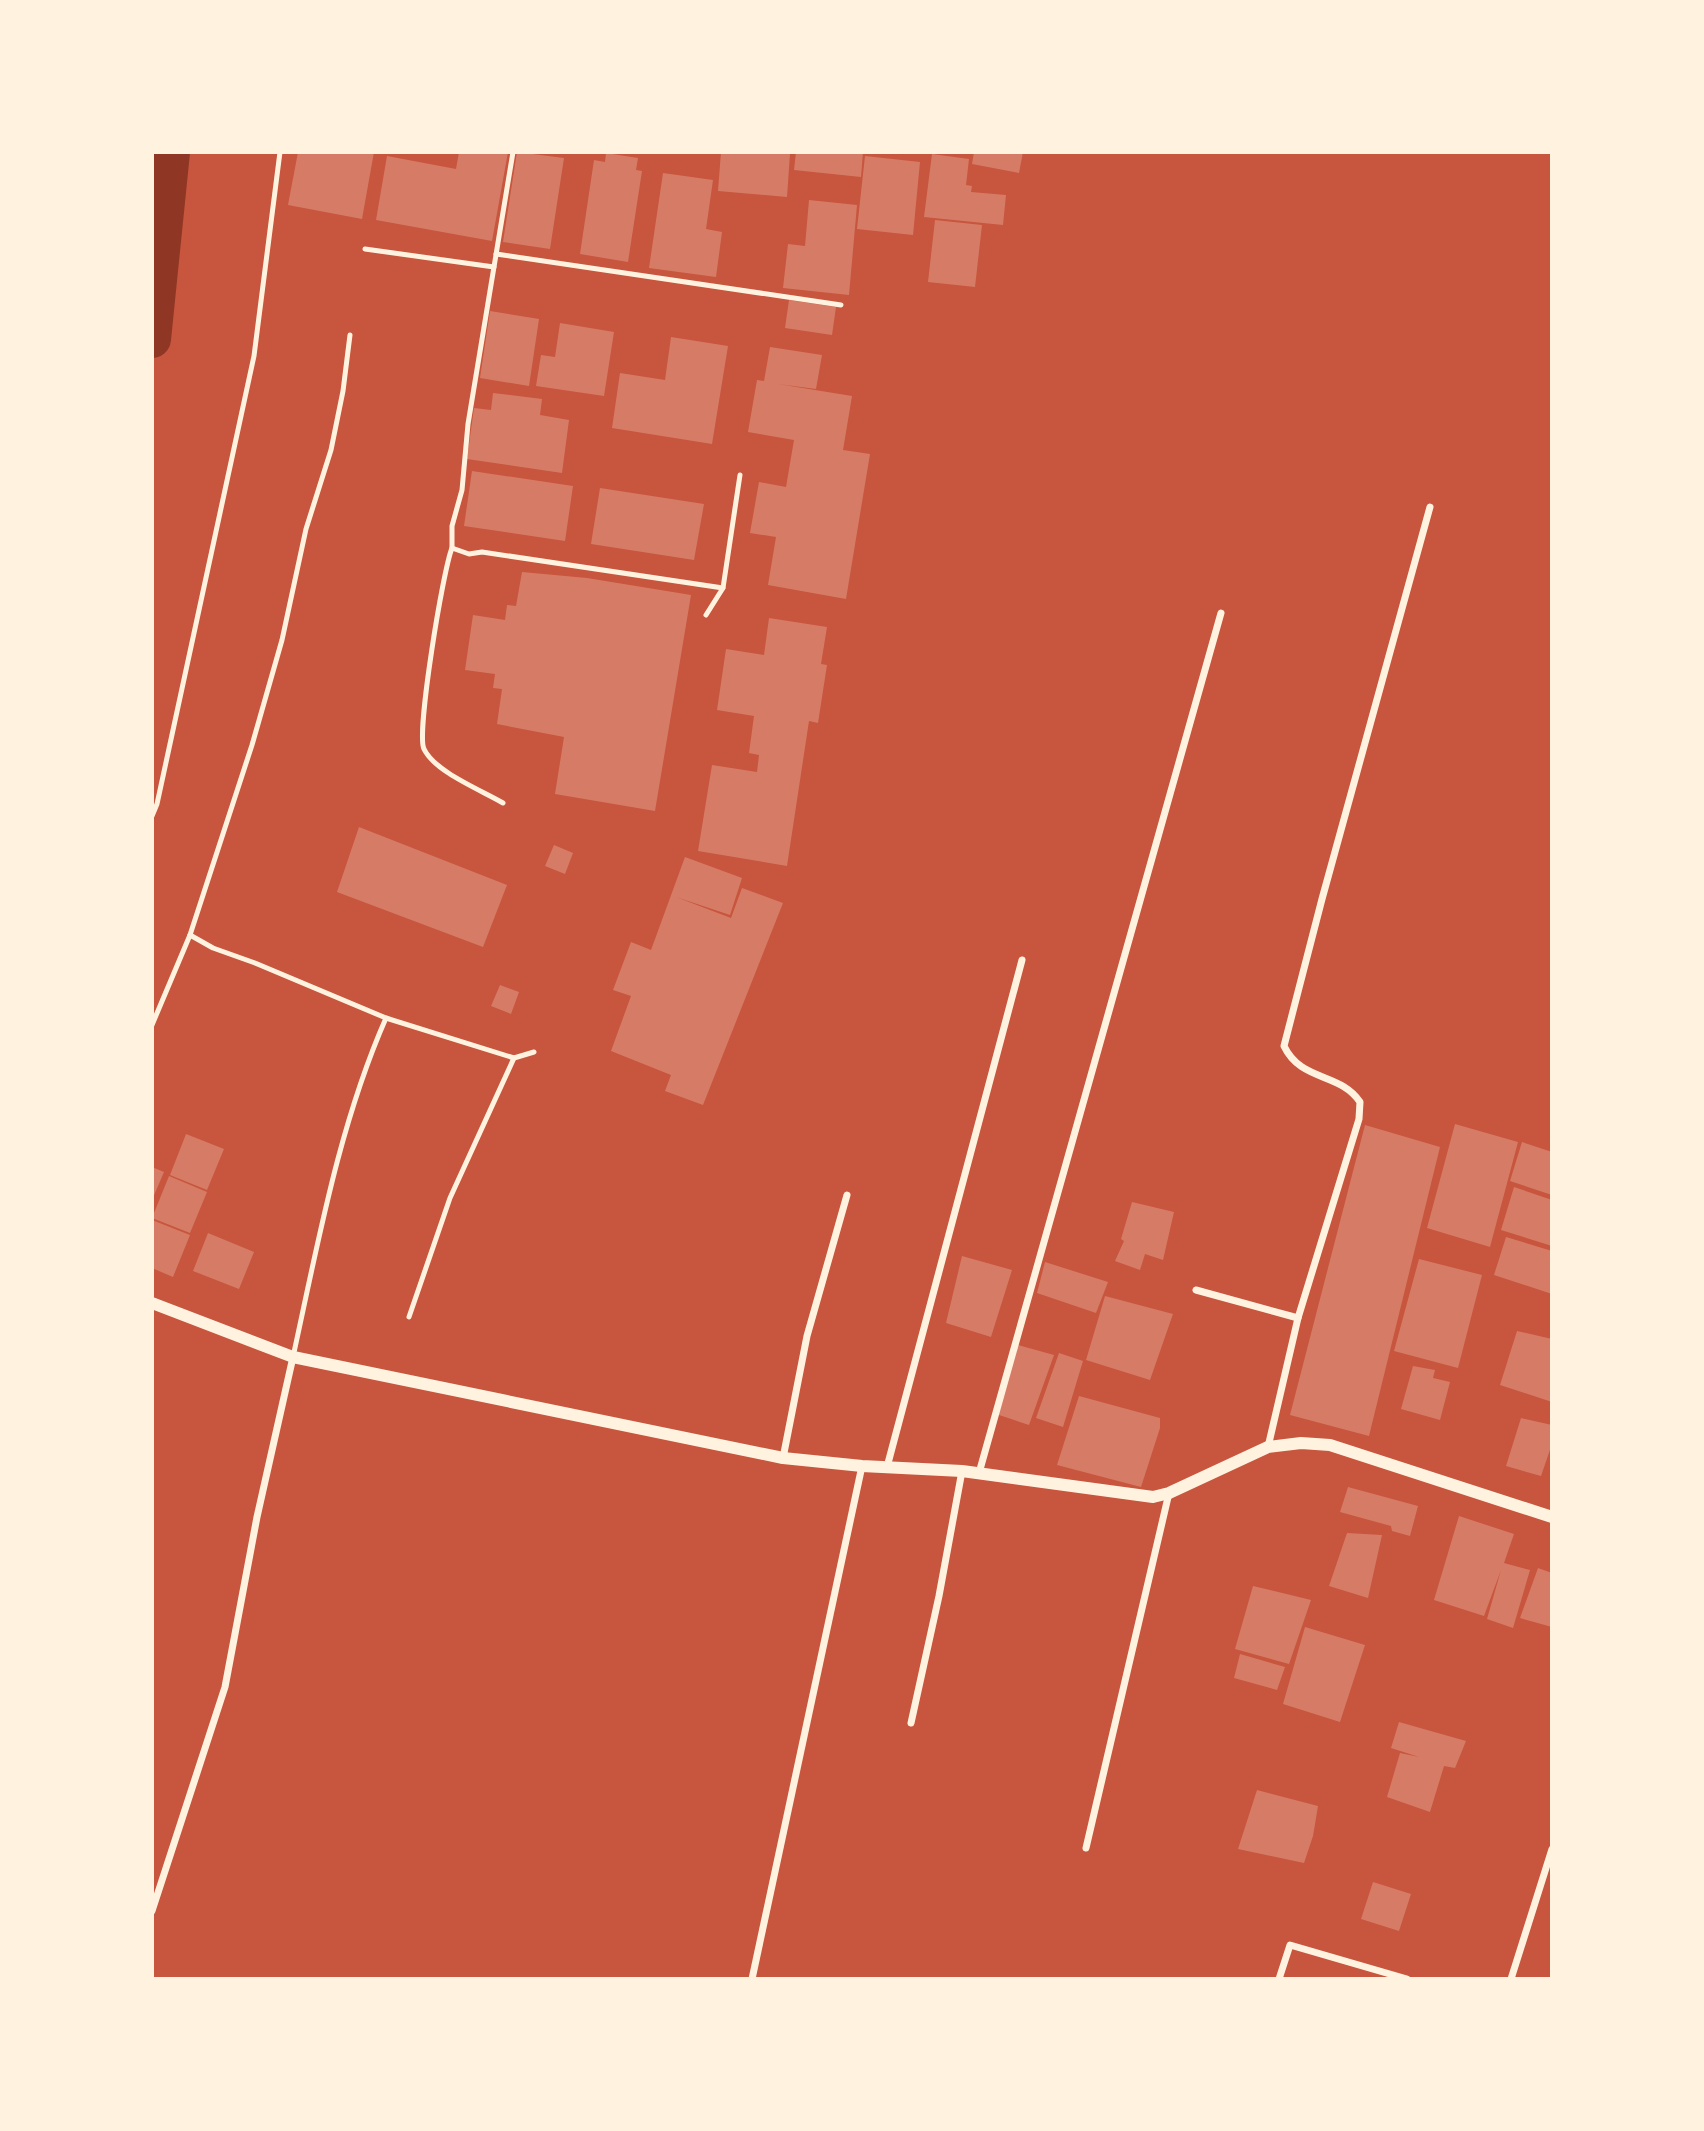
<svg xmlns="http://www.w3.org/2000/svg" width="1704" height="2131" font-family="'Noto Serif',serif">
  <style>
    .lines { fill: none; stroke-linecap: round; stroke-linejoin: round }
    .canal { stroke: #8f3625; stroke-width: 38 }
    .building { fill: #d67c66 }
    .service { stroke: #fff3e0; stroke-width: 5 }
    .minor { stroke: #fff3e0; stroke-width: 7 }
    .tertiary { stroke: #fff3e0; stroke-width: 12 }
  </style>
  <rect width="100%" height="100%" fill="#c8553d"/>
  <g class="lines">
    <path class="canal" d="M152,339L171,152"/>
  </g>
  <g class="building">
    <path d="M298,152H374L362,219L288,205Z"/>
    <path d="M459,152H508L492,241L376,220L387,156L456,169Z"/>
    <path d="M517,152L564,158L550,249L503,242Z"/>
    <path d="M721,152L790,154L787,197L718,191Z"/>
    <path d="M796,152H863L861,177L794,170Z"/>
    <path d="M974,152H1023L1019,173L972,164Z"/>
    <path d="M606,153L638,158L636,170L642,171L628,262L580,254L594,160L605,162Z"/>
    <path d="M932,154L969,159L966,185L972,186L971,192L1006,195L1003,225L924,217Z"/>
    <path d="M865,156L920,162L913,235L857,229Z"/>
    <path d="M663,173L713,180L706,229L722,232L716,277L649,268Z"/>
    <path d="M809,200L857,205L849,295L783,288L788,244L805,246Z"/>
    <path d="M935,220L982,225L975,287L928,282Z"/>
    <path d="M789,300L836,307L832,335L785,328Z"/>
    <path d="M490,311L539,319L529,386L480,378Z"/>
    <path d="M560,323L614,332L604,396L536,386L541,355L555,357Z"/>
    <path d="M671,337L728,346L712,444L612,428L620,373L665,380Z"/>
    <path d="M770,347L822,355L816,389L778,384L852,396L843,450L870,454L846,599L768,585L776,537L750,533L759,482L786,487L794,440L748,432L757,380L764,381Z"/>
    <path d="M493,393L542,399L540,415L569,420L562,473L467,459L474,408L491,410Z"/>
    <path d="M472,471L573,486L565,541L464,526Z"/>
    <path d="M600,488L704,504L694,560L591,544Z"/>
    <path d="M522,572L587,578L691,595L655,811L555,794L564,737L497,724L502,689L493,688L495,674L465,670L473,615L505,620L507,605L516,606Z"/>
    <path d="M769,618L827,627L821,664L827,665L818,723L809,721L787,866L698,851L712,765L757,772L759,755L749,753L754,716L717,710L726,649L764,655Z"/>
    <path d="M359,827L507,885L483,947L337,892Z"/>
    <path d="M554,845L573,853L565,874L545,866Z"/>
    <path d="M685,857L742,878L730,915L676,897L731,918L742,888L783,903L703,1105L665,1091L671,1075L611,1051L631,996L613,990L631,942L651,950Z"/>
    <path d="M500,985L519,992L511,1014L491,1006Z"/>
    <path d="M1455,1124L1518,1142L1490,1247L1427,1228Z"/>
    <path d="M1365,1125L1440,1147L1369,1436L1290,1415Z"/>
    <path d="M186,1134L224,1149L207,1190L170,1175Z"/>
    <path d="M1522,1142L1552,1152V1195L1510,1181Z"/>
    <path d="M152,1167L164,1172L152,1200Z"/>
    <path d="M169,1176L207,1192L190,1233L152,1218Z"/>
    <path d="M1514,1187L1552,1200V1246L1501,1230Z"/>
    <path d="M1132,1202L1174,1212L1163,1260L1145,1254L1140,1270L1115,1261L1124,1241L1121,1239Z"/>
    <path d="M152,1220L190,1235L173,1277L152,1268Z"/>
    <path d="M208,1233L254,1252L239,1289L193,1271Z"/>
    <path d="M1506,1237L1552,1251V1294L1494,1275Z"/>
    <path d="M962,1256L1012,1270L991,1337L946,1323Z"/>
    <path d="M1419,1259L1482,1275L1458,1368L1394,1351Z"/>
    <path d="M1045,1262L1108,1282L1096,1313L1037,1293Z"/>
    <path d="M1105,1296L1173,1314L1150,1380L1086,1360Z"/>
    <path d="M1517,1331L1552,1339V1402L1500,1385Z"/>
    <path d="M1018,1345L1054,1355L1029,1425L996,1414Z"/>
    <path d="M1059,1353L1083,1361L1063,1427L1036,1418Z"/>
    <path d="M1413,1366L1435,1370L1433,1378L1450,1382L1440,1420L1401,1409Z"/>
    <path d="M1079,1396L1160,1418V1428L1141,1487L1057,1465Z"/>
    <path d="M1521,1418L1552,1425V1444L1541,1476L1506,1466Z"/>
    <path d="M1348,1487L1418,1506L1410,1536L1392,1531L1391,1526L1340,1512Z"/>
    <path d="M1459,1516L1514,1534L1504,1563L1530,1570L1513,1628L1487,1619L1501,1570L1484,1616L1434,1600Z"/>
    <path d="M1347,1533L1382,1535L1368,1598L1329,1586Z"/>
    <path d="M1538,1568L1552,1573V1627L1520,1618Z"/>
    <path d="M1253,1586L1311,1600L1289,1664L1235,1649Z"/>
    <path d="M1305,1627L1365,1645L1340,1722L1283,1704Z"/>
    <path d="M1240,1654L1285,1667L1277,1690L1234,1678Z"/>
    <path d="M1399,1722L1466,1741L1455,1768L1444,1766L1430,1812L1387,1797L1400,1753L1419,1757L1391,1748Z"/>
    <path d="M1257,1790L1318,1806L1313,1836L1304,1863L1238,1849Z"/>
    <path d="M1373,1882L1411,1894L1399,1931L1361,1919Z"/>
  </g>
  <g class="lines">
    <g class="service">
      <path d="M365,249L494,267"/>
      <path d="M496,254L841,305"/>
      <path d="M452,548V526L462,490L468,424L513,152"/>
      <path d="M706,615L723,588L740,475"/>
      <path d="M503,803C481,790 435,772 424,749C416,734 443,570 452,548L469,554L482,552L723,588"/>
      <path d="M152,816L157,804L254,356L280,152"/>
      <path d="M190,935L213,948L255,963L386,1018L514,1058L534,1052"/>
      <path d="M152,1025L190,935L252,745L282,640L306,529L331,450L343,391L350,335"/>
      <path d="M409,1317L450,1198L514,1058"/>
      <path d="M293,1357C318,1243 339,1125 386,1018"/>
    </g>
    <g class="minor">
      <path d="M1196,1290L1298,1318"/>
      <path d="M1268,1447L1298,1318L1359,1119L1360,1102C1340,1072 1301,1082 1284,1046L1322,899L1430,507"/>
      <path d="M783,1458L807,1336L847,1195"/>
      <path d="M887,1467L1022,960"/>
      <path d="M979,1473L1221,613"/>
      <path d="M911,1723L939,1596L962,1471"/>
      <path d="M1086,1848L1169,1493"/>
      <path d="M152,1911L225,1687L257,1517L293,1357"/>
      <path d="M752,1979L862,1466"/>
      <path d="M1279,1979L1290,1945L1407,1979"/>
      <path d="M1511,1979L1552,1849"/>
    </g>
    <path class="tertiary" d="M152,1303L293,1357L783,1458L862,1466L962,1471L1153,1497L1169,1493L1268,1447L1301,1443L1330,1445L1552,1517"/>
  </g>
  <rect width="1704" height="2131" fill="none" stroke="#fff3e0" stroke-width="308"/>
</svg>
